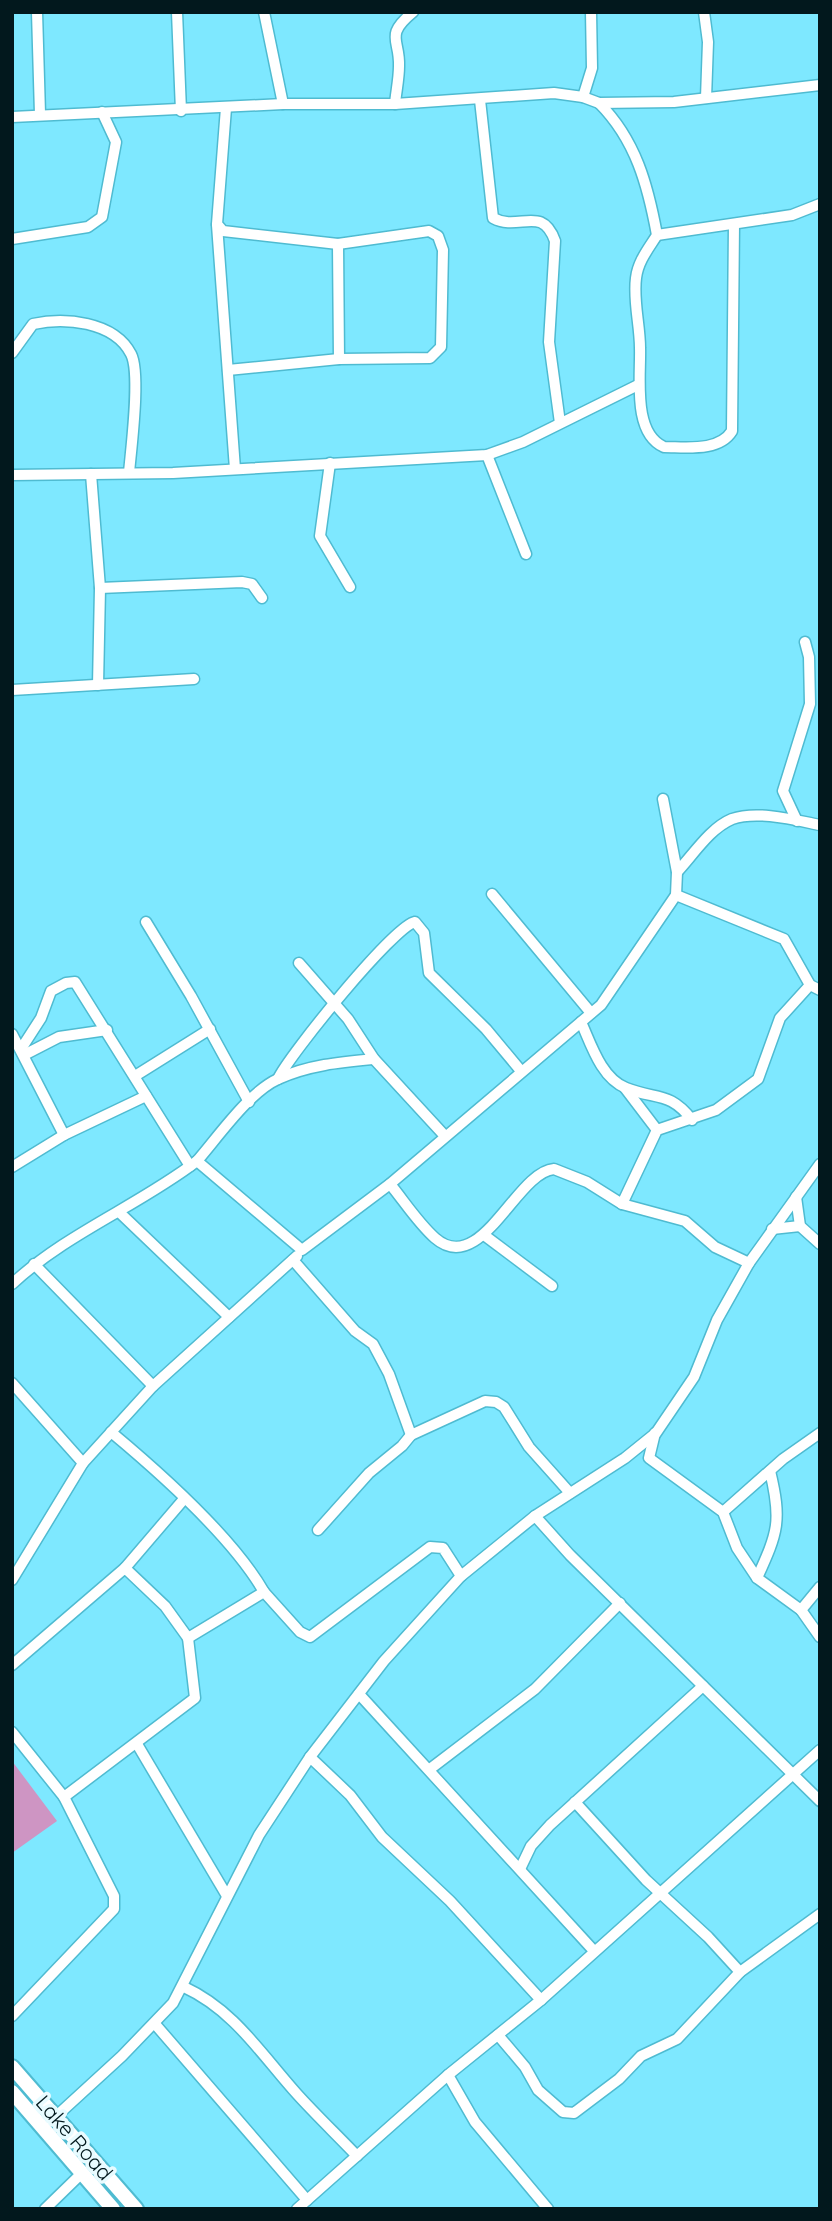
<svg xmlns="http://www.w3.org/2000/svg" width="832" height="2221" font-family="Quicksand,sans-serif">
  <style>
    .garden { fill: #ce95c3 }
    .lines { fill: none; stroke-linecap: round; stroke-linejoin: round }
    .minor-casing { stroke: #4fbbd1; stroke-width: 13 }
    .secondary-casing { stroke: #4fbbd1; stroke-width: 18 }
    .minor { stroke: #fff; stroke-width: 10 }
    .secondary { stroke: #fff; stroke-width: 14 }
    .labels { text-anchor: middle; stroke-width: 7; stroke-linejoin: round; paint-order: stroke }
    .street-label { font-size: 21px; fill: #02181d; stroke: #e8fbff }
  </style>
  <rect width="100%" height="100%" fill="#7ee8ff"/>
  <path class="garden" d="M12,1761L57,1821L12,1853Z"/>
  <g class="lines">
    <g class="minor-casing">
      <g id="minor">
        <path d="M37,12L40,114"/>
        <path d="M177,12L181,111"/>
        <path d="M264,12L283,104"/>
        <path d="M704,12L708,42L706,98"/>
        <path d="M583,97L592,68L591,12"/>
        <path d="M480,100L493,218C519,232 542,204 555,241L549,342L560,423"/>
        <path d="M599,103C636,140 648,186 657,235C649,248 638,261 636,278C633,301 640,325 640,348C641,376 632,433 664,447C686,447 719,452 732,431L734,224"/>
        <path d="M395,104C396,92 399,79 399,66C400,39 384,36 413,12"/>
        <path d="M226,108L217,224L223,231L338,244L429,231L438,236L443,250L441,347L430,358L339,359L228,370"/>
        <path d="M12,117L283,104H395L554,93L583,97L599,103L674,102L820,85"/>
        <path d="M217,225L235,469"/>
        <path d="M657,235L792,215L820,204"/>
        <path d="M12,239L88,227L102,217L116,142L102,112"/>
        <path d="M338,244L339,359"/>
        <path d="M12,353L33,324C64,317 114,321 131,354C141,373 131,449 129,473"/>
        <path d="M487,455L526,554"/>
        <path d="M330,463L320,536L350,587"/>
        <path d="M91,474L100,588L98,685"/>
        <path d="M12,475L173,473L487,455L523,442L638,385"/>
        <path d="M100,588L242,582L252,584L262,598"/>
        <path d="M12,690L194,679"/>
        <path d="M797,821L783,791L810,704L809,657L805,642"/>
        <path d="M677,872C693,855 710,828 732,819C757,810 795,820 820,825"/>
        <path d="M492,894L591,1013"/>
        <path d="M676,895L784,939L810,985L820,990"/>
        <path d="M146,922L191,996L249,1102"/>
        <path d="M299,963L348,1019L374,1059L444,1135"/>
        <path d="M581,1022C591,1044 601,1078 626,1088C656,1100 670,1091 692,1120"/>
        <path d="M12,1034L64,1135L146,1096"/>
        <path d="M21,1049L41,1018L51,991L66,983L75,982L190,1166"/>
        <path d="M24,1055L59,1037L107,1030"/>
        <path d="M135,1076L210,1029"/>
        <path d="M278,1079C289,1055 394,926 415,922L424,933L429,973L486,1029L521,1071"/>
        <path d="M625,1088L657,1130"/>
        <path d="M197,1161C218,1137 249,1092 278,1079C308,1065 342,1062 374,1059"/>
        <path d="M12,1167L64,1135"/>
        <path d="M390,1184C404,1201 418,1223 435,1238C481,1278 516,1172 554,1169L587,1182L622,1204L685,1221L715,1247L749,1263"/>
        <path d="M796,1197L800,1226L820,1244"/>
        <path d="M622,1204L657,1130L716,1110L758,1079L780,1018L810,985"/>
        <path d="M119,1212L229,1317"/>
        <path d="M772,1229L800,1226"/>
        <path d="M484,1235L552,1286"/>
        <path d="M293,1260L355,1331L373,1344L389,1374L411,1435"/>
        <path d="M12,1284C67,1233 138,1206 197,1161L302,1250L390,1184L601,1005L676,895L677,872L663,799"/>
        <path d="M12,1383L83,1463L153,1386L34,1264"/>
        <path d="M153,1386L297,1256"/>
        <path d="M111,1432C159,1472 233,1538 264,1592"/>
        <path d="M655,1433L649,1458L723,1512L737,1548L757,1578L801,1610"/>
        <path d="M723,1512L783,1459L820,1433"/>
        <path d="M535,1516L625,1458L656,1433L694,1377L717,1320L749,1263L820,1164"/>
        <path d="M318,1530L369,1473L402,1446L411,1435L485,1401L496,1402L504,1407L529,1447L570,1493"/>
        <path d="M125,1568L184,1499"/>
        <path d="M757,1578C778,1532 782,1521 770,1471"/>
        <path d="M12,1580L83,1463"/>
        <path d="M820,1587L801,1610L820,1637"/>
        <path d="M12,1665L125,1568L165,1606L188,1638L264,1592L300,1632L310,1637L430,1547L443,1548L461,1576"/>
        <path d="M359,1694L594,1951"/>
        <path d="M12,1732L64,1797L195,1698L188,1638"/>
        <path d="M137,1744L227,1896"/>
        <path d="M310,1757L350,1795L382,1837L450,1901L541,2000"/>
        <path d="M430,1769L535,1689L620,1603"/>
        <path d="M520,1869L531,1846L550,1825L703,1686"/>
        <path d="M740,1972L820,1914"/>
        <path d="M184,1987C234,2010 261,2054 297,2094C316,2115 337,2135 357,2156"/>
        <path d="M12,2016L114,1909V1896L64,1797"/>
        <path d="M155,2024L307,2200"/>
        <path d="M498,2035L525,2067L538,2090L563,2112L574,2113L619,2079L641,2056L677,2039L740,1972L708,1937L646,1880L575,1802"/>
        <path d="M448,2075L475,2122L548,2209"/>
        <path d="M51,2121L122,2056L173,2003L259,1835L310,1757L384,1661L461,1576L535,1516L570,1555L820,1801"/>
        <path d="M45,2209L82,2173"/>
        <path d="M297,2209L448,2075L541,2000L820,1750"/>
      </g>
    </g>
    <g class="secondary-casing">
      <g id="secondary">
        <path d="M12,2067L136,2209"/>
        <path d="M12,2092L113,2209"/>
      </g>
    </g>
    <use href="#minor" class="minor"/>
    <use href="#secondary" class="secondary"/>
  </g>
  <g class="labels">
    <g class="street-label">
      <text transform="translate(74 2138) rotate(49)" y="7">Lake Road</text>
    </g>
  </g>
  <rect width="832" height="2221" fill="none" stroke="#02181d" stroke-width="28"/>
</svg>
